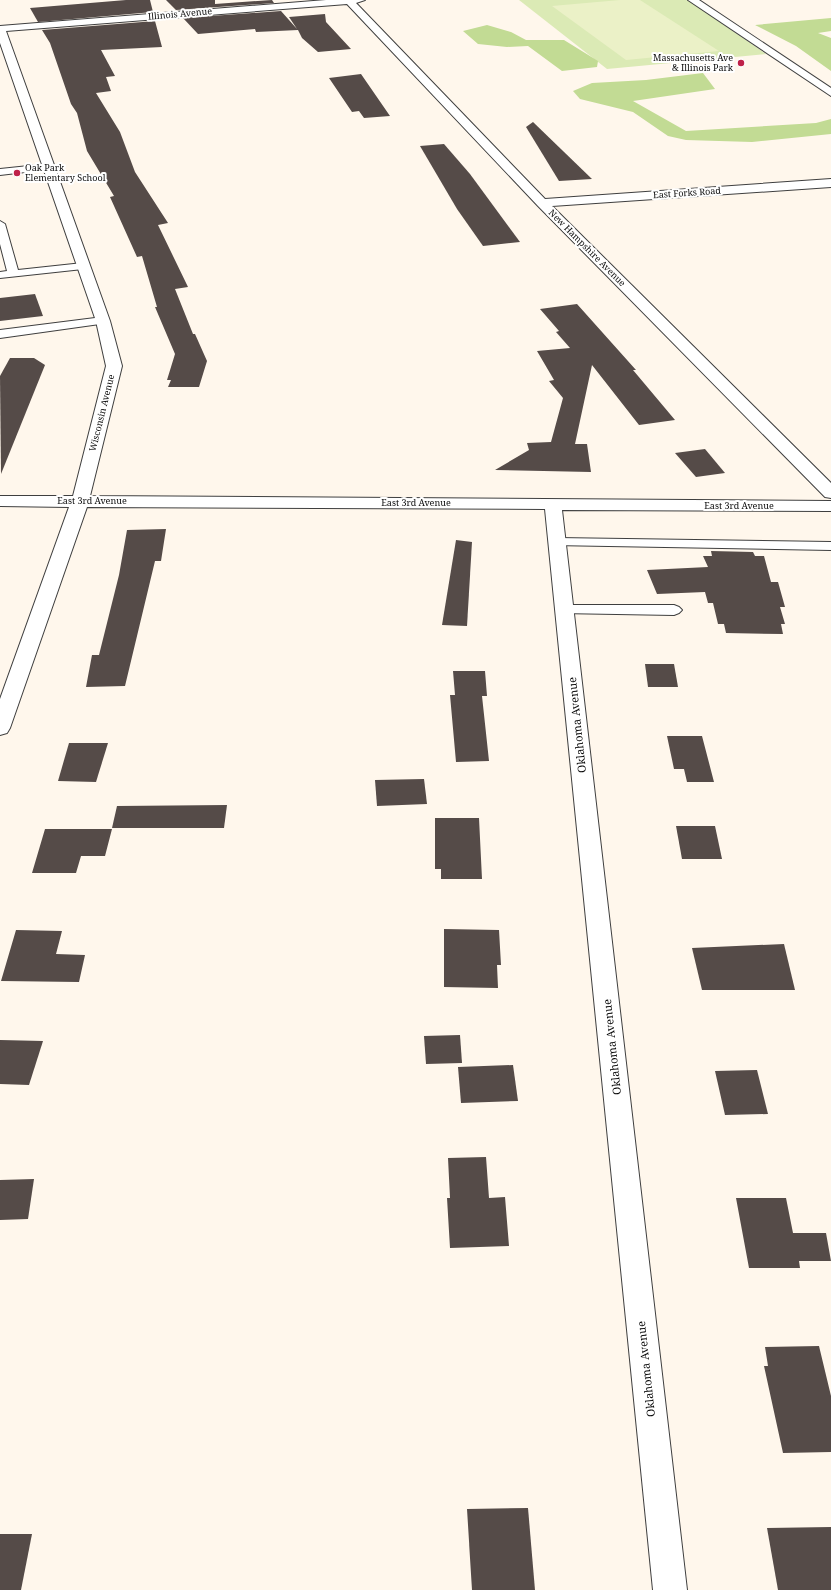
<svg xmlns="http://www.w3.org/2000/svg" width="831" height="1590" font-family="'Noto Serif',serif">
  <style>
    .green { fill: #dbeab5 }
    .forest { fill: #c2db94 }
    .pitch { fill: #ebf1c7 }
    .building { fill: #554b48 }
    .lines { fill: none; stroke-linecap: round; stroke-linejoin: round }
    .lane-casing { stroke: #3f3f3f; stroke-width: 2 }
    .street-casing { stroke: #3f3f3f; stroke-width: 2 }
    .lane { fill: #fff; fill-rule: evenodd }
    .street { fill: #fff; fill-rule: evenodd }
    .poi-dot { fill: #bf2149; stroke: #fff; stroke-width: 1.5 }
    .labels { text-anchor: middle; stroke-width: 4; stroke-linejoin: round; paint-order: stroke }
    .far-street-label { font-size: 9px; fill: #0c0c0c; stroke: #fff }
    .far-poi-label { font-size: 9px; fill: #0c0c0c; stroke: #fff; text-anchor: end }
    .street-label { font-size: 11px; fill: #0c0c0c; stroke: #fff }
  </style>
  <rect width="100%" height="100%" fill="#fff7ec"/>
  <path class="green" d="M519,0H688L766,54L607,69Z"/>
  <g class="forest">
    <path d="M831,18V31L818,33L831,38V71L796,46L755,25Z"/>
    <path d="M487,25L511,32L526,40H564L598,61L597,67L562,71L528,46L507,47L478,44L463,31Z"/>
    <path d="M703,73L715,89L633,101L686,131L816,123L831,119V134L752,142L686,140L668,136L633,112L580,99L573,91L592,83L646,80Z"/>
  </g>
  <path class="pitch" d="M620,0H640L719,51L626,60L552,6Z"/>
  <g class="building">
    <path d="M126,0H150L153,12L38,22L30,8Z"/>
    <path d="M166,0H215V4L272,0L274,3L176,10Z"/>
    <path d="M281,11L297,29L289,17L325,14L326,22L351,49L318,52L302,38L298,30L256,32L255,29L198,34L183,18Z"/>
    <path d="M155,21L162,47L101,50L115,76L106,77L111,91L96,93L120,132L135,172L168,223L158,225L188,287L175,289L193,334H195L207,361L199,387H168L171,380H167L175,354L155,307H157L142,256L137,257L110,197L114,196L87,151L77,113L71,104L50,43L42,30Z"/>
    <path d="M361,74L390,116L364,118L359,111L352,112L329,78Z"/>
    <path d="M533,122L592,179L559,181L526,127Z"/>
    <path d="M444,144L470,174L520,242L483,246L457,209L420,146Z"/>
    <path d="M35,294L43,316L0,321V298Z"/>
    <path d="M577,304L636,370H633L675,420L639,425L592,365L575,444H587L591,472L495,470L529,450L527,443L551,442L563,398L549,381L554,380L537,351L570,348L556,332L559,331L540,309Z"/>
    <path d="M10,358H34L45,365L1,474L0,376Z"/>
    <path d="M705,449L725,473L696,477L675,453Z"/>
    <path d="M166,529L161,561H155L125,686L86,687L92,655H99L119,575L127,530Z"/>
    <path d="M456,540L472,542L467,626L442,625Z"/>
    <path d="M711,551L753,552L755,556H764L771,582H778L785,607H780L785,624H781L783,634L726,633L724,624H718L713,603H708L705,592L657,594L647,570L708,567L703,556H712Z"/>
    <path d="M645,664H674L678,687H648Z"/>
    <path d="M453,671H485L487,696H482L489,761L456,762L450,695H455Z"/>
    <path d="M667,736H702L714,782H687L684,769H674Z"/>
    <path d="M69,743H108L96,782L58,781Z"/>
    <path d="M424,779L427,804L377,806L375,780Z"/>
    <path d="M227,805L224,828H112L117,806Z"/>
    <path d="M435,818H479L482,879H441V869H435Z"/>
    <path d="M676,826H715L722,859H682Z"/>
    <path d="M45,829H112L105,856H81L76,873H32Z"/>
    <path d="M444,929L499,930L501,965H497L498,988L444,987Z"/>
    <path d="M16,930L62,931L56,954L85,955L79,982L1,981Z"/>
    <path d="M784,944L795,990H702L692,948Z"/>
    <path d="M460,1035L462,1063L426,1064L424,1036Z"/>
    <path d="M0,1040L43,1041L29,1085L0,1084Z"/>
    <path d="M513,1065L518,1101L461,1103L458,1067Z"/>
    <path d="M757,1070L768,1114L725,1115L715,1071Z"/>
    <path d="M486,1157L489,1198L505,1197L509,1246L450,1248L447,1198H450L448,1158Z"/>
    <path d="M34,1179L28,1219L0,1220V1180Z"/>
    <path d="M736,1198H786L793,1233H826L831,1261H799L800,1268H749Z"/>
    <path d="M819,1346L831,1396V1452L783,1453L764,1366H768L765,1347Z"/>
    <path d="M528,1508L535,1590H472L467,1509Z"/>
    <path d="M831,1527V1590H778L767,1528Z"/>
    <path d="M0,1534H32L21,1590H0Z"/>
  </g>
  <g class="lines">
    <g class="lane-casing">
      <g id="lane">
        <path d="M48,164L51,165L53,167L51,169L0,175V169Z"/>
        <path d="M0,221L5,224L18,270L83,263L88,266L83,269L0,278V272L7,271L0,244Z"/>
        <path d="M103,317L109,321L107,323L0,338V330Z"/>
        <path d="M557,538L831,542V550L552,545L550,542L552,539Z"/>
        <path d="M564,605H674L679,607L682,610L679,613L674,615L559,613L556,610L559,607Z"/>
      </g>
    </g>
    <g class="street-casing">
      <g id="street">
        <path d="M326,0H365L356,3L545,199L831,179V187L552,206L831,483V498L825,497L538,206L347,4L6,31L110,321L122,366L90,496L831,501V511L562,510L687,1590H653L545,509L87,507L10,728L7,733L0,735V699L69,507L0,506V496H73L106,366L96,321L0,43V26Z"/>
        <path d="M688,0H699L831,88V96Z"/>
      </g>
    </g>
    <use href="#lane" class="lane"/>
    <use href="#street" class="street"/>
  </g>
  <g class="poi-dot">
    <circle cx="741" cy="63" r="4"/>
    <circle cx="17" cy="173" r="4"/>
  </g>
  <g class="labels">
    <g class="far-street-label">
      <text transform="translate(180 14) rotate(-5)" y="3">Illinois Avenue</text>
      <text transform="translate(687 193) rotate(-4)" y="3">East Forks Road</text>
      <text transform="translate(587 248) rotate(45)" y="3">New Hampshire Avenue</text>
      <text transform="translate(102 413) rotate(-76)" y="3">Wisconsin Avenue</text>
      <text x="92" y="504">East 3rd Avenue</text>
      <text x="416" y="506">East 3rd Avenue</text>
      <text x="739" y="509">East 3rd Avenue</text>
    </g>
    <g class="far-poi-label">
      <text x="733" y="61">Massachusetts Ave<tspan x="733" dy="10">&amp; Illinois Park</tspan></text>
      <text x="25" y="171" text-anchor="start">Oak Park<tspan x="25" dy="10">Elementary School</tspan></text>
    </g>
    <g class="street-label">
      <text transform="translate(577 725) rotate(-96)" y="4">Oklahoma Avenue</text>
      <text transform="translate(612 1047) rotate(-96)" y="4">Oklahoma Avenue</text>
      <text transform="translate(646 1369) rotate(-96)" y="4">Oklahoma Avenue</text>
    </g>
  </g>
</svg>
